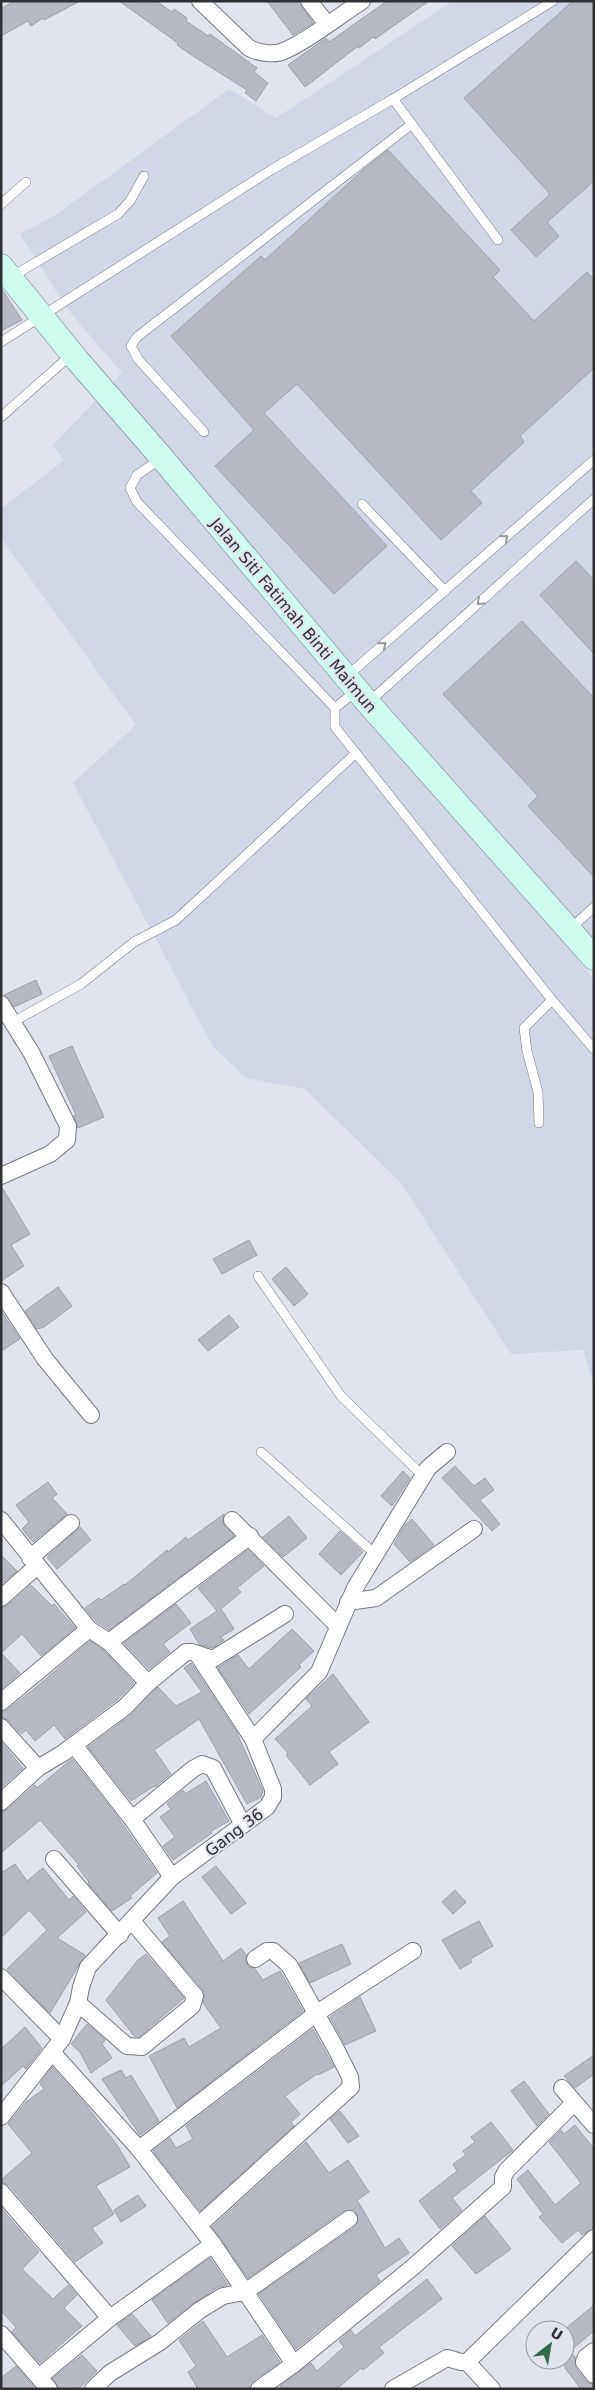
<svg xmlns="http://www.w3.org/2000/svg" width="595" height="2390" font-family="'DejaVu Sans',sans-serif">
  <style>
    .built { fill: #d2d7e7 }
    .building { fill: #b7bac2; stroke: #9da0a8 }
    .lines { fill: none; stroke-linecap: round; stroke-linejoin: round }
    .lane-casing { stroke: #777a81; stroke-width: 10 }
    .street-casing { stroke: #777a81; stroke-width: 18 }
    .secondary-casing { stroke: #777a81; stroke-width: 25 }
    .lane { stroke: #fff; stroke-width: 9 }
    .street { stroke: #fff; stroke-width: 16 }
    .secondary { stroke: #cffaee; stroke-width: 24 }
    .oneway { stroke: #97989a }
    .labels { text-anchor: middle; stroke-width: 4; stroke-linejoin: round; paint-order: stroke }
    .street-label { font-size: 16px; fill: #2f3034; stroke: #e1e4ec }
  </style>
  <rect width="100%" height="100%" fill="#e1e4ec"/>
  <path class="built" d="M453,1H594V946L578,960L594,979V1384L583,1350L511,1354L401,1183L305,1089L246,1078L213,1047L73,783L136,725L1,538V509L64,460L53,445L122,373L68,310L20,234L57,214L229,89L276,118Z"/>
  <g class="building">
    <path d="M14,1H80L44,20L43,18L31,26L28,21L1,36V9Z"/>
    <path d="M119,1H156L172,12L174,9L187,18L186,21L208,36L210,34L257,68L254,72L268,83L256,101L245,93L247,90L190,54L177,45L178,43Z"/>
    <path d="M267,1H299L313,23L293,35Z"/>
    <path d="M387,1H429L375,39L373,37L359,48L358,46L305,87L288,65L326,38L329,42Z"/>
    <path d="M573,1H594V181L547,222L559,236L536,257L511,230L550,194L464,98Z"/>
    <path d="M388,150L500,270L493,277L534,321L587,272L594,279V368L520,436L524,442L471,491L482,503L441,540L297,384L264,413L387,546L334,594L215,466L254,430L171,336L261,256L265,260L363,170Z"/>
    <path d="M1,288L22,320L1,331Z"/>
    <path d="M576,561L594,580V654L540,595Z"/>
    <path d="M522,621L594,698V877L528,806L538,796L443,694Z"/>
    <path d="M36,980L42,994L14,1007L4,995Z"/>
    <path d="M72,1046L104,1117L78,1128L74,1115H76L49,1056Z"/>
    <path d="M1,1186L30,1234L11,1245L24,1266L1,1281Z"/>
    <path d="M249,1240L257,1255L222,1274L213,1259Z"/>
    <path d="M286,1267L308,1294L294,1306L272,1279Z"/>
    <path d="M58,1287L72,1306L44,1327L37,1329L25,1311Z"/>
    <path d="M1,1311L20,1339L1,1351Z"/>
    <path d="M229,1315L239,1327L208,1351L198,1340Z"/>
    <path d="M455,1466L474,1486L485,1478L494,1490L480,1500L500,1524L492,1531L442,1478Z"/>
    <path d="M403,1471L410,1478L392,1506L381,1496Z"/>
    <path d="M48,1482L57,1494L52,1498L67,1514L33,1542L22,1529L29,1522L16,1505Z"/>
    <path d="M224,1514L223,1523L234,1536L109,1630L96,1621L85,1608L99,1598L101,1600L124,1584L125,1585L167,1550L168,1552L186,1537L188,1540Z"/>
    <path d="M289,1516L307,1538L283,1557L263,1537Z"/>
    <path d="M412,1519L434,1545L410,1562L394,1544L405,1525Z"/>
    <path d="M80,1527L91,1540L57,1569L47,1557Z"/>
    <path d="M340,1531L363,1552L341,1575L319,1554Z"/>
    <path d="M248,1550L264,1566L237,1588L241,1592L221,1609L234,1629L221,1637L224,1640L212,1648L199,1644L190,1629L217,1611L198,1588Z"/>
    <path d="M1,1555L17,1571L1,1584Z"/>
    <path d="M31,1585L52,1606L54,1604L75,1628L41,1656L22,1634L1,1653V1608L8,1605Z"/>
    <path d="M176,1604L191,1623L163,1644L170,1652L149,1669L124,1643Z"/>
    <path d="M292,1629L314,1651L299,1665L301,1667L249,1714L218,1668L238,1655L249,1669Z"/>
    <path d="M90,1641L103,1650L134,1683L118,1699L65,1739L54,1725L35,1741L26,1730L21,1734L8,1720L1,1717V1712L7,1710L34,1689Z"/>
    <path d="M1,1653L20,1673L1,1689Z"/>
    <path d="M191,1663L236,1731L263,1791L261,1797L247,1804L199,1719L154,1750L171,1774L155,1787L154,1786L131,1801L88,1747L131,1715L158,1687L176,1706L202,1692L184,1668Z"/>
    <path d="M333,1674L369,1722L329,1752L338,1764L310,1785L286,1755L288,1753L275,1739L312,1706L306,1699Z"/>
    <path d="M1,1742L23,1768L1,1788Z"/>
    <path d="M72,1759L114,1812L157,1873L130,1896L132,1898L112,1911L88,1883L89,1882L77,1866L79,1865L40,1820L1,1853V1812L8,1809L35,1785L37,1788Z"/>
    <path d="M206,1781L229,1821L211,1831L212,1833L173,1860L163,1846L175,1837L160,1817L171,1809L167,1804L183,1790L185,1794Z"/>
    <path d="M15,1864L27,1881L43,1868L69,1900L73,1896L86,1912L57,1938L85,1955L50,2013L7,1969L47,1930L29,1910L1,1938V1873Z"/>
    <path d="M216,1866L246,1903L231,1914L202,1877Z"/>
    <path d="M455,1890L466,1902L453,1914L442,1902Z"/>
    <path d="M183,1901L223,1961L241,1948L246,1955L247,1965L255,1969L263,1980L280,1971L303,2011L177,2108L149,2056L184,2038L189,2047L221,2028L203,2003L205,1994L203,1990L162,1942L170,1936L158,1918Z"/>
    <path d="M479,1921L493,1946L470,1959L472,1962L460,1969L442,1940Z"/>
    <path d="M342,1944L351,1964L310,1983L299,1963Z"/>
    <path d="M146,1954L184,1998L139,2037L134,2036L106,2000L138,1960Z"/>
    <path d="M360,1997L376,2031L345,2045L330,2017Z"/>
    <path d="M87,2024L105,2040L102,2044L112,2058L91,2073L80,2052L71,2044Z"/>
    <path d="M25,2027L42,2048L26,2069L23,2066L1,2086V2049Z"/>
    <path d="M313,2029L334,2067L318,2075L317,2074L285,2096L300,2114L291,2122L294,2126L200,2211L153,2151L170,2138L176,2148L193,2139L186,2126Z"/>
    <path d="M594,2055V2074L575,2088L564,2076Z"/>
    <path d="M52,2067L86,2105L117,2145L130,2167L96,2186L114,2214L92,2228L103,2243L75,2262L9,2185L1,2182V2180L32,2153L8,2124L26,2102L44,2089L40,2084Z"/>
    <path d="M121,2070L126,2078L131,2075L159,2121L140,2135L102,2079Z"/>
    <path d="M524,2081L549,2114L537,2126L511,2091Z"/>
    <path d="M340,2111L359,2136L348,2143L330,2119Z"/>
    <path d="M491,2122L513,2150L452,2198L462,2210L440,2229L419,2201L457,2171L453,2164L466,2155L463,2151L475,2142L471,2137Z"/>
    <path d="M575,2125L594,2149V2228L582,2235L578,2230L562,2243L539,2217L543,2214L517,2179L528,2170L555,2205L581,2183L549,2142L561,2130L564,2134Z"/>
    <path d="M306,2142L329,2173L348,2160L369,2192L357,2200L385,2248L399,2238L409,2253L376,2275L380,2281L296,2349L259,2294L355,2227L358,2223L357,2214L353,2210L343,2211L248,2278L212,2227Z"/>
    <path d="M138,2195L146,2206L121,2222L114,2210Z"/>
    <path d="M1,2208L39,2252L22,2269L53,2299L68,2285L77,2295L64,2308L82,2326L40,2363L12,2332L16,2327L1,2311Z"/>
    <path d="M485,2216L511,2249L476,2274L452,2246Z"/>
    <path d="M210,2258L228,2285L218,2287L195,2302L168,2323L152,2300Z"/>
    <path d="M427,2279L442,2299L379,2347L384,2353L363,2370L361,2368L337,2389H282L280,2386L311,2363L317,2371L344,2347L339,2341L351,2330L355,2336Z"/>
    <path d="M594,2305V2331L570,2351L575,2357L576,2368L586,2381L594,2385V2389H581L565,2368V2329Z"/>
    <path d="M132,2314L151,2336L135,2346L117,2325Z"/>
    <path d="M203,2321L227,2357L262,2335L280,2362L253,2381L249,2389H198L188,2372L196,2366L179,2340Z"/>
    <path d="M82,2355L97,2371L78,2389H59L53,2378Z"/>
    <path d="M16,2366L36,2389H1V2378Z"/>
  </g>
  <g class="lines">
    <g class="lane-casing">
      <g id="lane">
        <path d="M393,99L498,240"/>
        <path d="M1,204L26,182"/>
        <path d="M11,277L118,214L130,201L144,176"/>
        <path d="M1,342L271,170L393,99L553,1"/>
        <path d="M1,417L72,354"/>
        <path d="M204,432L138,359L131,346L137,337L412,124"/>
        <path d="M162,458L137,475L130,488L137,502L335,708"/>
        <path d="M362,504L445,591"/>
        <path d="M346,677L594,460"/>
        <path d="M356,691L335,708V727L552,1000L594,1049"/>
        <path d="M368,703L594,499"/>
        <path d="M570,929L594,907"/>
        <path d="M13,1022L81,984L134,942L176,920L356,753"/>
        <path d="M539,1123L538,1092L527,1051L524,1028L552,1000"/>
        <path d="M258,1276L341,1396L423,1476"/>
        <path d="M261,1452L375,1554"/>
      </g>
    </g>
    <g class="street-casing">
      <g id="street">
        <path d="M200,1L249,48C259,53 275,56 286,50C309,40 339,16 362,1"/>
        <path d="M309,1L327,24"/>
        <path d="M1,1004L31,1052L68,1126L67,1140L50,1154L1,1176"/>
        <path d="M1,1292L45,1359L91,1415"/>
        <path d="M1,1520L89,1629L109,1642L148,1683"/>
        <path d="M232,1520L337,1625"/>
        <path d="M30,1558L71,1523"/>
        <path d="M1,1598L37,1566"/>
        <path d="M348,1602L376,1598L474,1529"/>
        <path d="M109,1642L250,1536"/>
        <path d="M198,1655L253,1739"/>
        <path d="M1,1702L89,1629"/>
        <path d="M1,1727L38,1768L63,1753L125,1707L148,1683L186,1652H192L213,1659L285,1614"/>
        <path d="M74,1745L132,1819L172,1877"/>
        <path d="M1,1802L38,1768"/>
        <path d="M132,1819L193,1769L202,1764L213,1768L243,1825"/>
        <path d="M54,1859L120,1935"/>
        <path d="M1,1977L62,2039"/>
        <path d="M78,2003L127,2046L142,2047L192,2006L195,1996L132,1921"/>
        <path d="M52,2052L139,2149L213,2244L294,2364L413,2267L503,2187V2177L507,2170L574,2103"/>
        <path d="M562,2088L594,2125"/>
        <path d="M1,2117L62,2039L78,2003L81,1987L88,1967L172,1877L267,1807L273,1797V1789L253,1739L319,1672L355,1588L428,1468L447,1452"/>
        <path d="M139,2149L317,2013L413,1951"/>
        <path d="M1,2192L110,2318"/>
        <path d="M199,2225L351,2087L350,2077L335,2047L289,1965L273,1951H267L255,1959"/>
        <path d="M1,2334L49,2389"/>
        <path d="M594,2351L586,2357L584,2362L594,2375"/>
        <path d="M467,2362L492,2389"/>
        <path d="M39,2377L110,2318L213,2244"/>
        <path d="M93,2389L110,2373L160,2342L200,2310L223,2296L245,2292L349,2219"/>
        <path d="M259,2389L294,2364"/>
        <path d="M393,2389L447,2358L461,2362H467L594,2238"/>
      </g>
    </g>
    <g class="secondary-casing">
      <path id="secondary" d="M1,266L78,361L162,458L368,703L594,958"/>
    </g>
    <use href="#lane" class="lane"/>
    <use href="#street" class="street"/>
    <use href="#secondary" class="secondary"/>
  </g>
  <defs><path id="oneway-chevron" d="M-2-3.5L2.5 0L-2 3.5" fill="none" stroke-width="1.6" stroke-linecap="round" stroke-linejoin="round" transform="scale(1.25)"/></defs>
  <g class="oneway">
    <use href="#oneway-chevron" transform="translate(505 538) rotate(-41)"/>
    <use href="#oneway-chevron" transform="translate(480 602) rotate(138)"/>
    <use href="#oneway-chevron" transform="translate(383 645) rotate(-41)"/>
  </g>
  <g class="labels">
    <g class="street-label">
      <text transform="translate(294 615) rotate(50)" y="6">Jalan Siti Fatimah Binti Maimun</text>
      <text transform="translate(234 1832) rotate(-37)" y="6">Gang 36</text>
    </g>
  </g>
  <rect width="595" height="2390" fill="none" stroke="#2f3034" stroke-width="5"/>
  <g transform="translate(550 2345) rotate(31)"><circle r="24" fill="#e1e4ec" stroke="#9a9ca2"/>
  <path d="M0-4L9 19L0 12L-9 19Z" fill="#33684d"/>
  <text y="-8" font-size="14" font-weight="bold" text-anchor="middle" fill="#2f3034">U</text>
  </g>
</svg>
